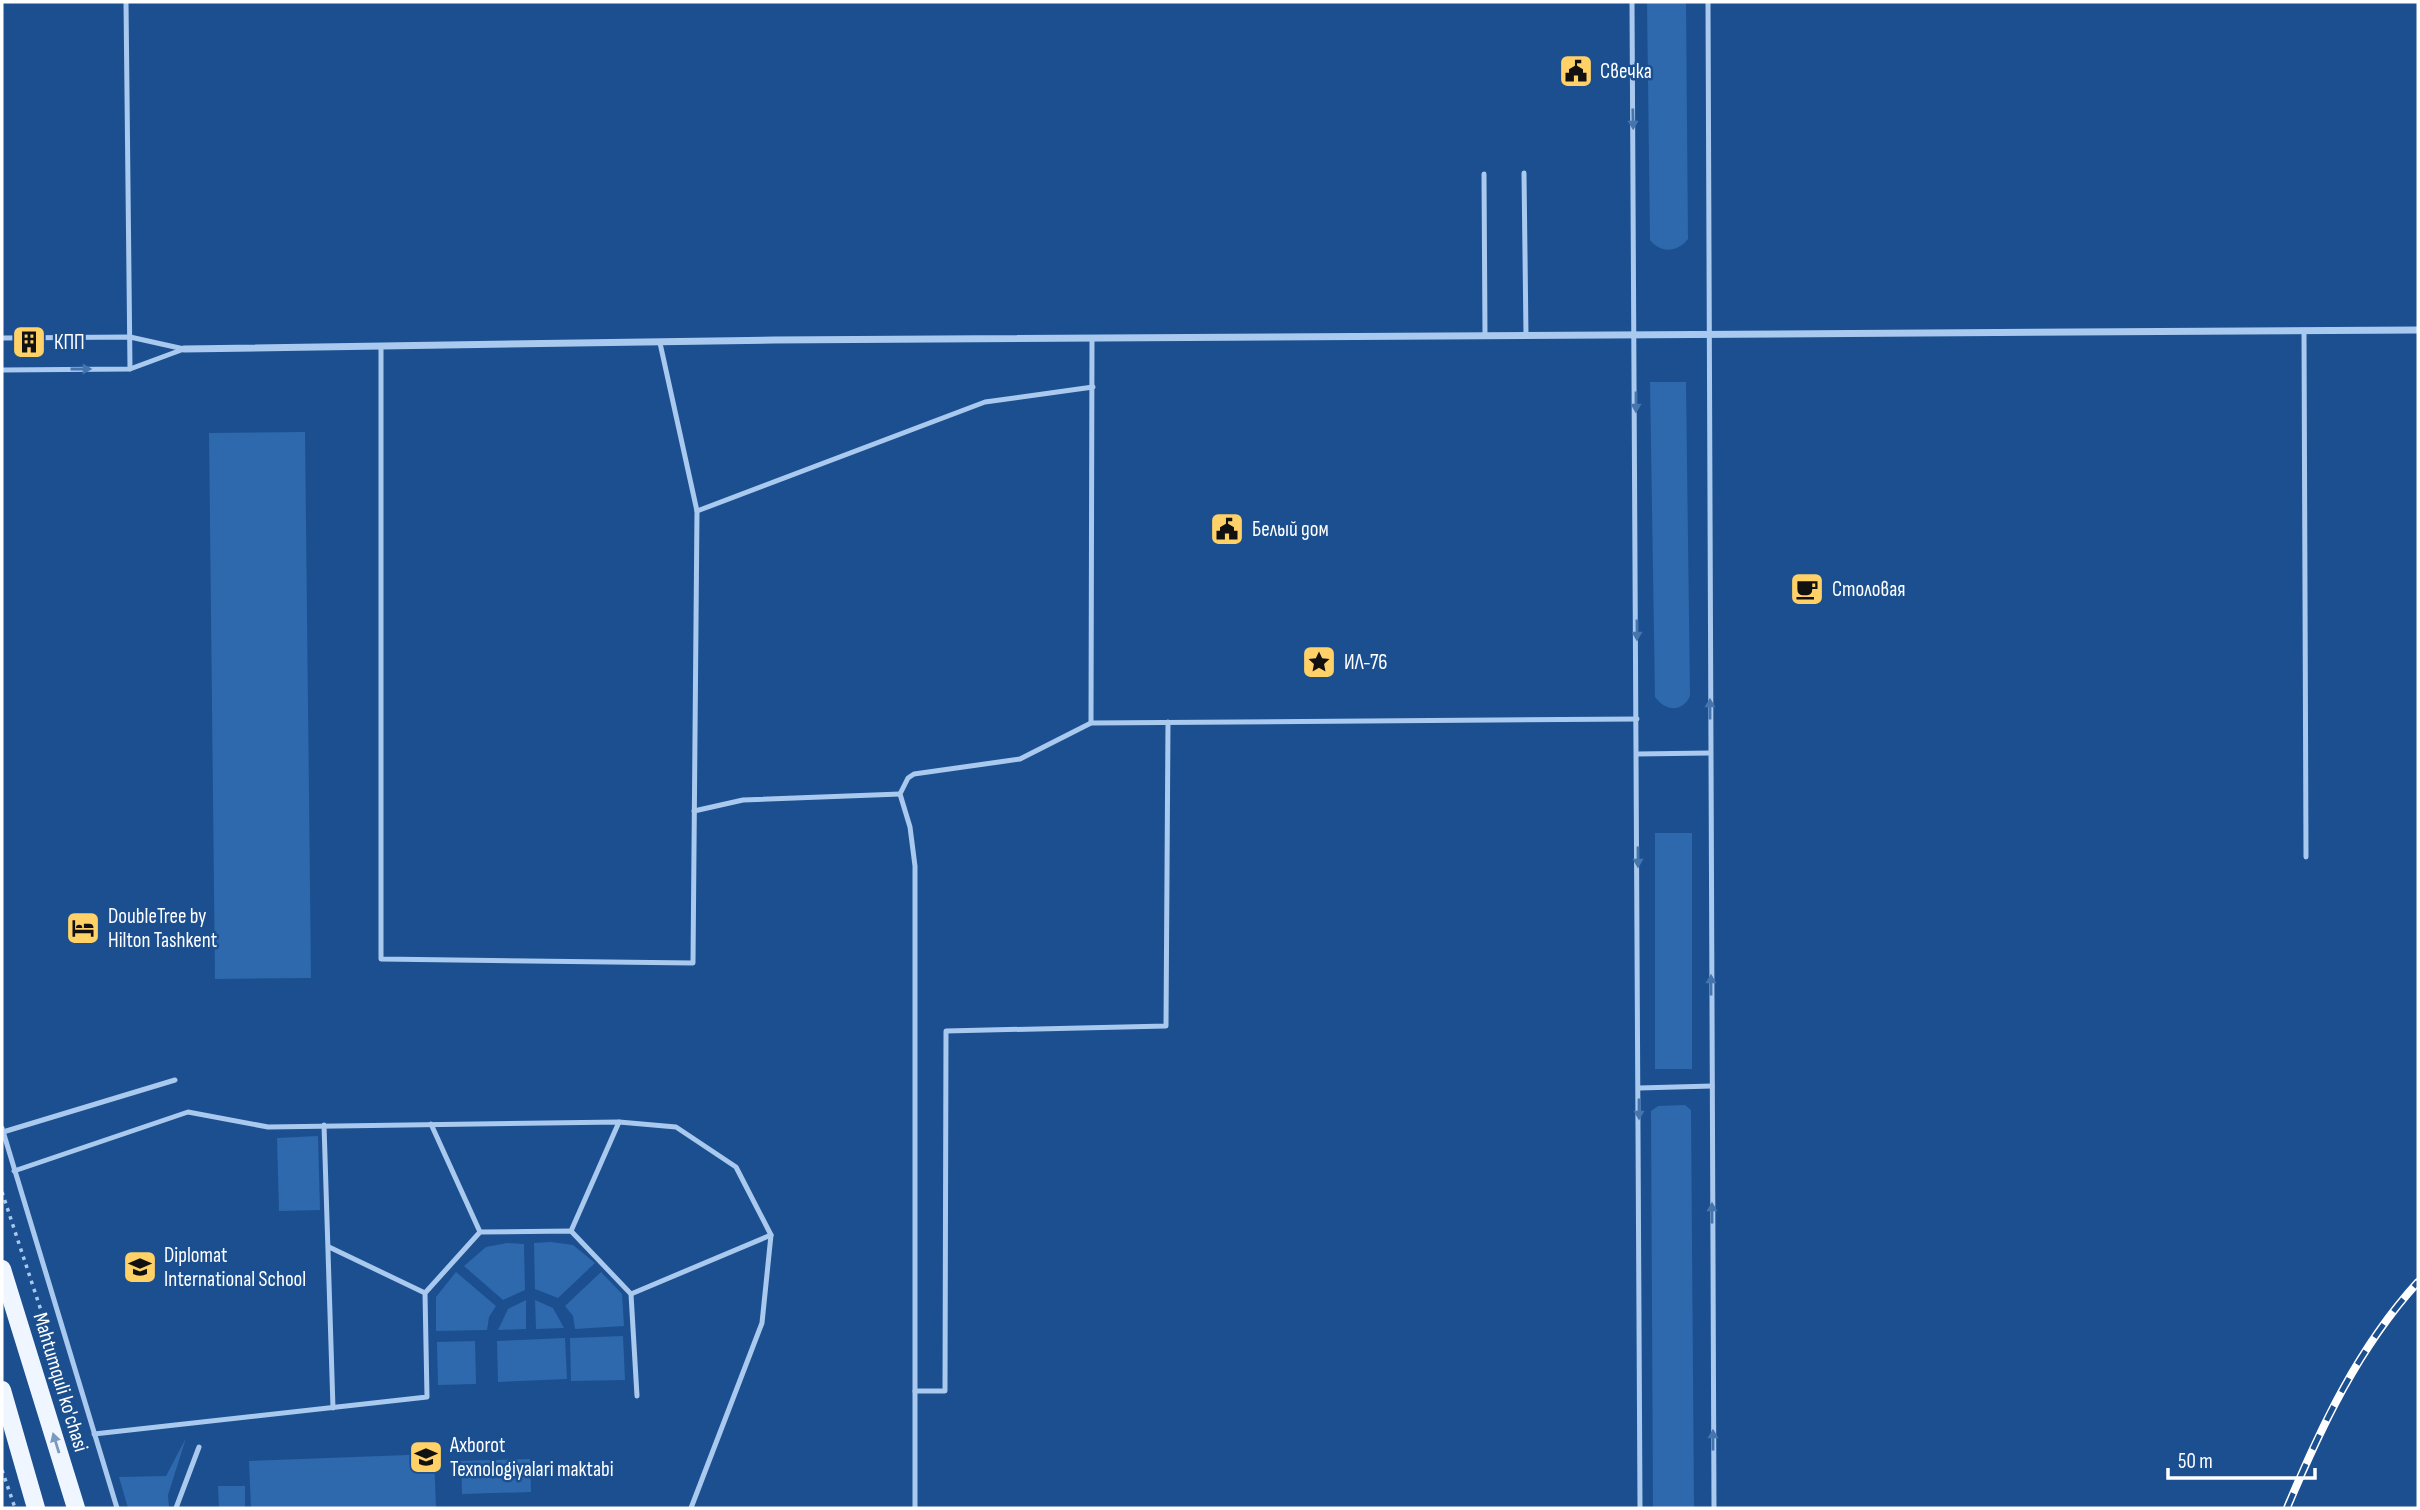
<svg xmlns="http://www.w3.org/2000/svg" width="2420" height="1510" font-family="'Sofia Sans Condensed',sans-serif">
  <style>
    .green { fill: #2e69ad }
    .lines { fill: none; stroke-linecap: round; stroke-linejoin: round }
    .path { stroke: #a9c9ee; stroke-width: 3.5; stroke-dasharray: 3.5 5; stroke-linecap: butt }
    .service { stroke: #a9c9ee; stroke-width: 5 }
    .minor { stroke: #a9c9ee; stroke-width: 7 }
    .primary { stroke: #f0f6ff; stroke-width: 18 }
    .rail-casing { stroke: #fff; stroke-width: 8 }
    .rail { stroke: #1b4f8f; stroke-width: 5; stroke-dasharray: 16; stroke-linecap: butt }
    .oneway { fill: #4674ac }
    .oneway2 { fill: #7b9ac1 }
    .labels { text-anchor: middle; stroke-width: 5; stroke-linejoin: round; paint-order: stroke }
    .poi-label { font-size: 21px; fill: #fff; stroke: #1b4f8f; text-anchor: start }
    .street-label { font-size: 21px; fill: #fff; stroke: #1b4f8f }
  </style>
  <rect width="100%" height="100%" fill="#1b4f8f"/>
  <g class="green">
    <path d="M1647,2H1686L1688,239C1677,253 1660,253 1650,240Z"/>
    <path d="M1650,382H1686L1690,696C1682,713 1665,711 1655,697Z"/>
    <path d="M305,432L311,978L215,979L209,433Z"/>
    <rect x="1655" y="833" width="37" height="236"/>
    <path d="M1685,1105L1691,1110L1694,1508H1653L1651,1111L1658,1106Z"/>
    <path d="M318,1136L320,1210L279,1211L277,1138Z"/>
    <path d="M551,1242L573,1245L595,1263L558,1298L535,1289L534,1243Z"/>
    <path d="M507,1243L524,1244L525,1290L503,1300L464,1266L486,1247Z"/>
    <path d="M456,1272L496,1306L489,1317L487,1330L436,1331V1297Z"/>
    <path d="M601,1272L622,1294L624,1326L575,1329L573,1316L565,1306Z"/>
    <path d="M526,1300V1329L498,1330L508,1309Z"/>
    <path d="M535,1300L553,1308L564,1328L536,1329Z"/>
    <path d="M623,1336L625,1380L571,1381L570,1338Z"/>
    <path d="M565,1338L567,1379L498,1382L497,1341Z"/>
    <path d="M475,1341L476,1384L438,1385L437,1342Z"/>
    <path d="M186,1438L168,1495L169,1508H128L119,1477L166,1476Z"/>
    <path d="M434,1454L436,1508H251L249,1461Z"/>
    <path d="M530,1459L531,1492L462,1494L461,1461Z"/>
    <path d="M218,1486H245V1508H219Z"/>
  </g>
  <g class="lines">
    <g class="path">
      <path d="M2,1192L56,1356"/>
      <path d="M2,1470L15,1508"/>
    </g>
    <g class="service">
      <path d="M126,2L130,369"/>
      <path d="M1632,2L1640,1508"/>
      <path d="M1708,2L1714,1508"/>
      <path d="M1524,173L1526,335"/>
      <path d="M1484,174L1485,335"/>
      <path d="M2304,330L2306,857"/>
      <path d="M2,338L130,337L184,349"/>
      <path d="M381,346V959L693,963L697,511L660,343"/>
      <path d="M2,370L130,369L184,349"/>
      <path d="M697,511L985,402L1093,387"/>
      <path d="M1091,723L1092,338"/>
      <path d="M1637,754L1710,753"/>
      <path d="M694,811L743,800L900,794"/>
      <path d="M1639,1088L1712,1086"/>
      <path d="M431,1124L480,1232"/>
      <path d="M324,1125L333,1408"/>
      <path d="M2,1128L117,1508"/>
      <path d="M3,1132L175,1080"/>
      <path d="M14,1171L188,1112L268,1127L619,1122L676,1127L736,1167L771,1235L762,1323L691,1508"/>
      <path d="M571,1231L619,1122"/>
      <path d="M329,1247L425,1293"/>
      <path d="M631,1294L771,1235"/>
      <path d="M915,1391H945L946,1031L1166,1026L1168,722"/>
      <path d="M94,1434L427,1397L425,1293L480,1232L571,1231L631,1294L637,1396"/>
      <path d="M176,1508L199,1447"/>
      <path d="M915,1508V866L910,827L900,794L908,778L914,774L1020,759L1091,723L1637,719"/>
    </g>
    <path class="minor" d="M184,349L774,340L2418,330"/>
    <g class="primary">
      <path d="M2,1269L76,1508"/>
      <path d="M2,1390L36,1508"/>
    </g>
    <g class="rail-casing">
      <path id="rail" d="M2287,1508C2321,1427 2358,1348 2418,1282"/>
    </g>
    <use href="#rail" class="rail"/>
  </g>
  <defs><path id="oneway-solid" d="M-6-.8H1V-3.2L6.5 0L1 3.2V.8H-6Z" transform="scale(1.75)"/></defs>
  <g class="oneway">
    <use href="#oneway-solid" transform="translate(1633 119) rotate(89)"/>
    <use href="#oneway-solid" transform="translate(81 369)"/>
    <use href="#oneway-solid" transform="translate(1636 402) rotate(90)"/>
    <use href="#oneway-solid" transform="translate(1637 630) rotate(90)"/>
    <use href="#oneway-solid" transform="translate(1710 709) rotate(-90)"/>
    <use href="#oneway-solid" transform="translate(1638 857) rotate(90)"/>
    <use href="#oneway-solid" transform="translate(1711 985) rotate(-90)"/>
    <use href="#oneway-solid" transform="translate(1639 1109) rotate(90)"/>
    <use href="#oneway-solid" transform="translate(1712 1213) rotate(-90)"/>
    <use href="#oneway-solid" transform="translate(1713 1440) rotate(-90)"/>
  </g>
  <use class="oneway2" href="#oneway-solid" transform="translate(56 1443) rotate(-107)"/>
  <defs>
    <g id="civic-square" transform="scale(1.75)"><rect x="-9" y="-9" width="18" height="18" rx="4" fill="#ffd166" stroke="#1b4f8f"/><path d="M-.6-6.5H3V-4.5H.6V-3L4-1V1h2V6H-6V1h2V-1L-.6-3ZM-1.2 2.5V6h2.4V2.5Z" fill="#111"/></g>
    <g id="building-square" transform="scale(1.75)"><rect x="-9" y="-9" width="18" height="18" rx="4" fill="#ffd166" stroke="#1b4f8f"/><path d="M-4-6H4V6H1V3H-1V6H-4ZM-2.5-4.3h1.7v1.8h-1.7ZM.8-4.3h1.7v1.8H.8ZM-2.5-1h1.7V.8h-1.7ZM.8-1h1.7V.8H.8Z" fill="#111"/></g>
    <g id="cafe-square" transform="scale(1.75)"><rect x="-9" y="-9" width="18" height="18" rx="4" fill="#ffd166" stroke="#1b4f8f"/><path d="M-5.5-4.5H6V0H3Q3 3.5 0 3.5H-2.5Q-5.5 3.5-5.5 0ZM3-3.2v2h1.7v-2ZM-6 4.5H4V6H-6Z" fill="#111"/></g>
    <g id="sight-square" transform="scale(1.75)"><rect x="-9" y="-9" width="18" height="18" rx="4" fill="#ffd166" stroke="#1b4f8f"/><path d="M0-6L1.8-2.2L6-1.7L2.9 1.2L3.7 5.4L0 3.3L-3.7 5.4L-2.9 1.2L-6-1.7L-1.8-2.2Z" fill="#111"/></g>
    <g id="hotel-square" transform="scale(1.75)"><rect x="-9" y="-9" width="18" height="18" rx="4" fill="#ffd166" stroke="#1b4f8f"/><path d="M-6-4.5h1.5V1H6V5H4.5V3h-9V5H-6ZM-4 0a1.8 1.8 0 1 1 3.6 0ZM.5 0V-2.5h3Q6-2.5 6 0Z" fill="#111"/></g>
    <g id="university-square" transform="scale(1.75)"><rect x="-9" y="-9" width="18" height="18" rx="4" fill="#ffd166" stroke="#1b4f8f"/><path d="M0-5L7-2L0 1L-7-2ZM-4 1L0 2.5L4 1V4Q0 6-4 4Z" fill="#111"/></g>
  </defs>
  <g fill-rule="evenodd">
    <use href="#civic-square" x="1576" y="71"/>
    <use href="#building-square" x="29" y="342"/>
    <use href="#civic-square" x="1227" y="529"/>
    <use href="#cafe-square" x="1807" y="589"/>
    <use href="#sight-square" x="1319" y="662"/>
    <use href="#hotel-square" x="83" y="928"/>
    <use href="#university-square" x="140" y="1267"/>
    <use href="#university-square" x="426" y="1457"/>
  </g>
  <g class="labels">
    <g class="poi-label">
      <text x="1600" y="78">Свечка</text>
      <text x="54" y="349">КПП</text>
      <text x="1252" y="536">Белый дом</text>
      <text x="1832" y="596">Столовая</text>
      <text x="1344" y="669">ИЛ-76</text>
      <text x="108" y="923">DoubleTree by<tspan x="108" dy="24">Hilton Tashkent</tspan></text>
      <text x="164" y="1262">Diplomat<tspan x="164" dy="24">International School</tspan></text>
      <text x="450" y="1452">Axborot<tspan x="450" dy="24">Texnologiyalari maktabi</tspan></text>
    </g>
    <g class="street-label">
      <text transform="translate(61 1382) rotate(73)" y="7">Mahtumquli ko'chasi</text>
    </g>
  </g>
  <rect width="2420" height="1510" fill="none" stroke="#ffffff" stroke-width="7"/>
  <path d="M2168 1468v10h147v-10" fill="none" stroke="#ffffff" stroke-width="3.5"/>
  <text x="2178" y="1468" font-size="21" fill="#ffffff" stroke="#1b4f8f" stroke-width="5" paint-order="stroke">50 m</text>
</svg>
